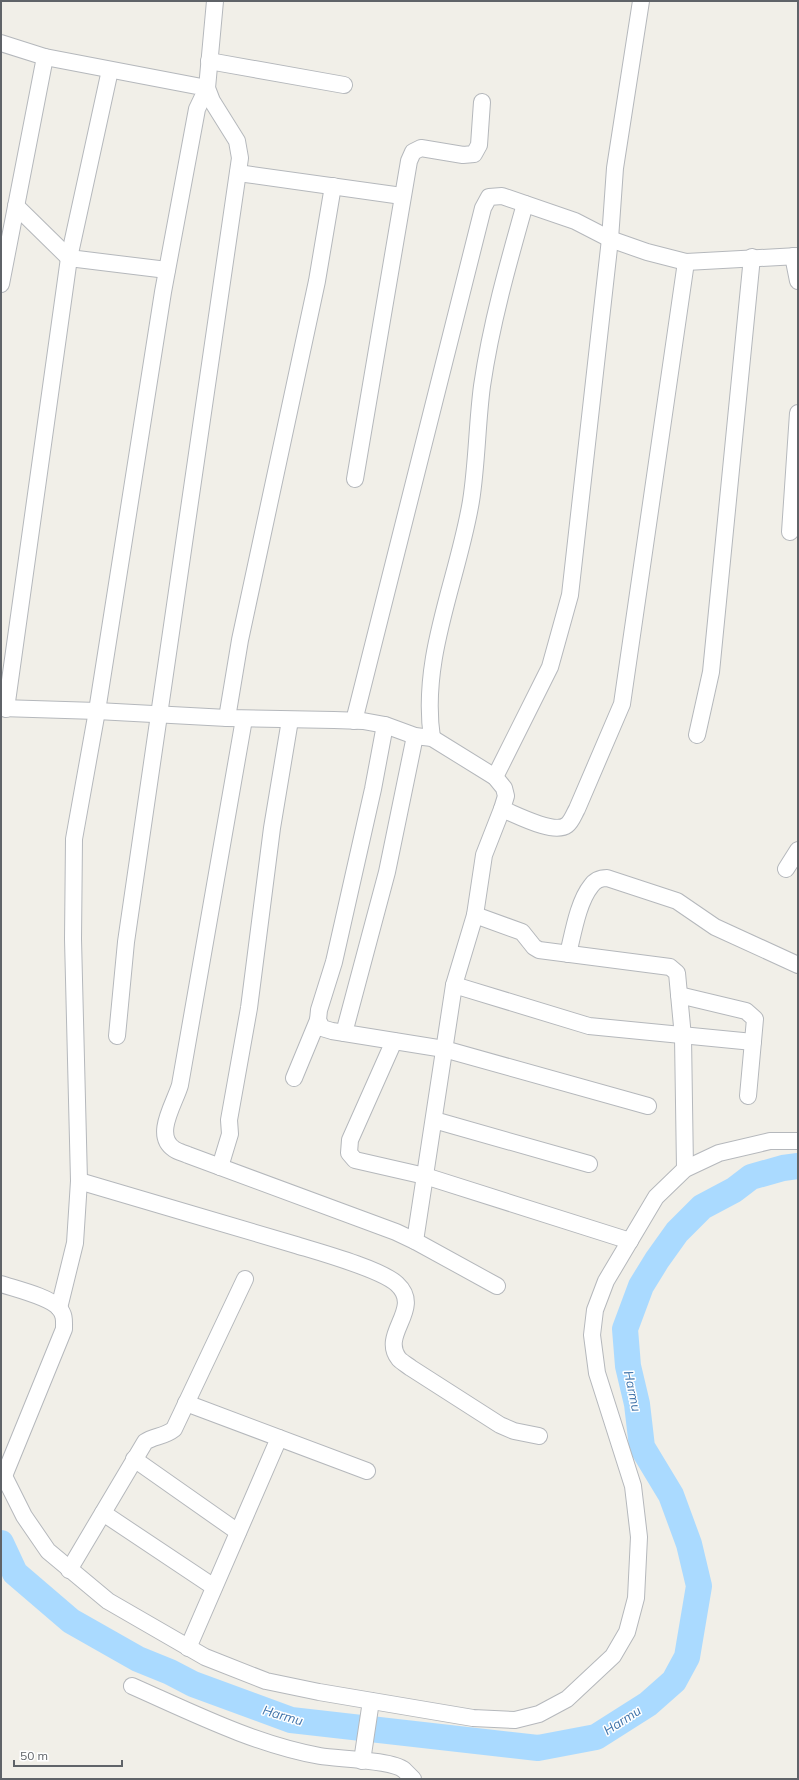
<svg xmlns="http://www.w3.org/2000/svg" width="799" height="1780" font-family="Mulish,sans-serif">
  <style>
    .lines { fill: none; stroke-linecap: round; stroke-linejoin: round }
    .river { stroke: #aadaff; stroke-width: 26 }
    .minor-casing { stroke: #b5b8bc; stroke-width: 18 }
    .minor { stroke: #fff; stroke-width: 16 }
    .labels { text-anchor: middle; stroke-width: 3; stroke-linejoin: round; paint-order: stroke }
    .water-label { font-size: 13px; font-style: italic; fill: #4174aa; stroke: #fff }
  </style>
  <rect width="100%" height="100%" fill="#f1efe8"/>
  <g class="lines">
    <path class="river" d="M1,1543L15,1573L71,1621L138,1659L170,1672L193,1684L291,1720L538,1748L596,1737L648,1704L674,1681L687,1657L699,1586L689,1544L671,1495L642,1447L637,1404L628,1366L625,1329L641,1286L657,1260L677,1232L702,1207L734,1190L751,1177L783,1168L798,1166"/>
    <g class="minor-casing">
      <g id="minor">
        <path d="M1,43L45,57L1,284"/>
        <path d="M45,57L207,88L197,109L163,292L97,711L74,839L73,939L79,1181L75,1243L59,1308"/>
        <path d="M209,61L344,85"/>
        <path d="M238,173L402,196"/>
        <path d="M16,206L69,258L167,270"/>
        <path d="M793,256L798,281"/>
        <path d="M355,479L409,161L413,152L421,148L463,155L474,154L479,145L482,102"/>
        <path d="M790,532L798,413"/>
        <path d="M1,708L97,711L227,718L334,720L363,721L385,725L415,736L432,738L495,777L504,788L506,796L502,809C517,815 554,835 567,825C572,821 574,814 577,809L622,704L686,262"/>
        <path d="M6,709L69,258L110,70"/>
        <path d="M227,718L240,640L317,281L333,186"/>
        <path d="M244,719L180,1085C175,1103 153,1135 174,1149C178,1152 184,1153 188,1155L396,1232L415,1241L497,1286"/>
        <path d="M354,721L483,208L489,197L502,196L575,221L610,239L647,252L686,262L798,256"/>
        <path d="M385,725L373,789L334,962L319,1010L318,1020L322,1028L332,1031L444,1049L648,1106"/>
        <path d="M697,735L711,672L752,257"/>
        <path d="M432,738C420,657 458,580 471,501C477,463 477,424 482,386C491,324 508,264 525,204"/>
        <path d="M495,777L550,667L570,595L610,239L615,168L641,1"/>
        <path d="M786,869L798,850"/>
        <path d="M475,915L522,932L534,947L539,950L670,967L677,973L683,1037L685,1169"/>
        <path d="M568,954C573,934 578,902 591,886C595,880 600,878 607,878L677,901L715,927L798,965"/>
        <path d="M454,985L589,1026L753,1042"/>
        <path d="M679,995L746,1011L755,1019L748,1096"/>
        <path d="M344,1033L387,872L415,736"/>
        <path d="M117,1036L126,942L240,158L237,141L212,101L207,88L215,1"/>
        <path d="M394,1041L350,1140L349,1153L355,1160L425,1176L630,1241"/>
        <path d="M294,1078L318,1020"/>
        <path d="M434,1120L589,1164"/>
        <path d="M220,1167L230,1134L229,1120L249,1008L272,828L290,720"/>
        <path d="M79,1181C151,1202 224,1224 296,1245C319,1252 381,1269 397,1284C424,1309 379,1334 399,1359C402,1362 407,1365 411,1368L500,1425L514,1431L539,1436"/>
        <path d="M415,1241L454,985L475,915L484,855L502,809"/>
        <path d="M1,1284C16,1289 50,1297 59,1308C65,1315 64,1321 64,1329L4,1476"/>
        <path d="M186,1403L367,1471"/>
        <path d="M134,1459L238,1532"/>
        <path d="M1,1470L24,1516L48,1551L108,1601L205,1657L266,1681L319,1692L473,1718L515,1720L539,1714L567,1699L613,1656L627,1632L636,1598L639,1537L633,1486L597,1373L592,1335L595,1310L606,1281L656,1197L685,1169L719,1153L770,1141H798"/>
        <path d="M103,1513L214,1587"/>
        <path d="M69,1570L145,1442C154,1436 164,1437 174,1429L245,1279"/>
        <path d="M188,1648L279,1438"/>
        <path d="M132,1686C193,1713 254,1744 320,1756C338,1759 392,1760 404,1770C407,1773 410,1776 413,1779"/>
        <path d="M362,1761L371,1701"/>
      </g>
    </g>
    <use href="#minor" class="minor"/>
  </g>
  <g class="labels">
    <g class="water-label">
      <text transform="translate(633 1391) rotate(78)" y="5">Harmu</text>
      <text transform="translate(283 1715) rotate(16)" y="5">Harmu</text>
      <text transform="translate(622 1720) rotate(-33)" y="5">Harmu</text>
    </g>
  </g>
  <rect width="799" height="1780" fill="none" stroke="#5f6368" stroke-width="4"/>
  <path d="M14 1760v6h108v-6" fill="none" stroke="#5f6368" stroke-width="2"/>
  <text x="20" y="1760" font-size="12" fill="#5f6368" stroke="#ffffff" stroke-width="3" paint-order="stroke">50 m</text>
</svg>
